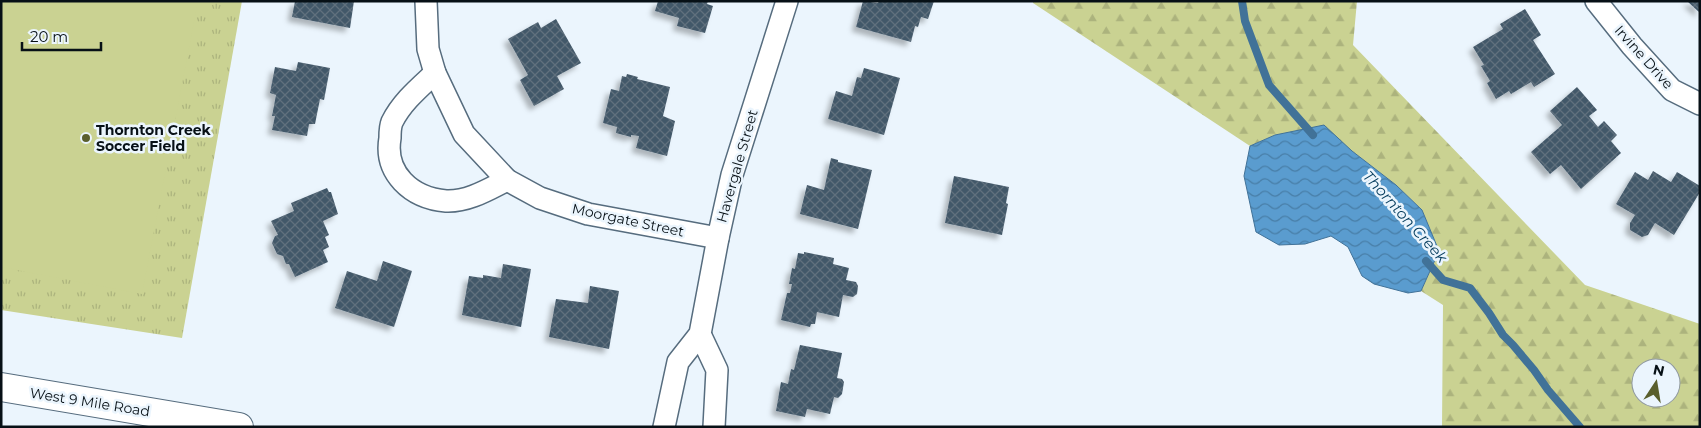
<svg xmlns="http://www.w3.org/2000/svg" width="1701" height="428" font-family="Montserrat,sans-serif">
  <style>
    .forest { fill: url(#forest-firs); fill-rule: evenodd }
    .park { fill: url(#park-tufts) }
    .garden { fill: #cad292 }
    .water { fill: url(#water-waves); stroke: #417298 }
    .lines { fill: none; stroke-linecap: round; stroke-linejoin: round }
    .stream { stroke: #417298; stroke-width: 8 }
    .building { fill: url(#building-cross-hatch); filter: url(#shadow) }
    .street-casing { stroke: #566c7e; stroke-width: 24 }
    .secondary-casing { stroke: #566c7e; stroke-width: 30 }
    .street { stroke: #fff; stroke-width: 21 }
    .secondary { stroke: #fff; stroke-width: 28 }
    .poi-dot { fill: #5a5f2d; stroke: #ebf5fd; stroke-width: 2 }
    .labels { text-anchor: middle; stroke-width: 5; stroke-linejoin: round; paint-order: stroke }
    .street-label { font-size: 14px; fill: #071016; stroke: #ebf5fd }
    .poi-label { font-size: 14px; font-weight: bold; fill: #071016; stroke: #ebf5fd; text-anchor: start }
    .water-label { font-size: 15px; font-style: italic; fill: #043b5c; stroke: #ebf5fd }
  </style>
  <defs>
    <pattern id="forest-firs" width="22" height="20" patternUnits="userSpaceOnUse" patternTransform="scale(1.25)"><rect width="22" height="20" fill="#cad292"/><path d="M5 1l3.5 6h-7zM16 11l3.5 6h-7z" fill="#acb37d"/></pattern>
    <pattern id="park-tufts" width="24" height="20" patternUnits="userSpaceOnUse" patternTransform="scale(1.25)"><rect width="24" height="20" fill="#cad292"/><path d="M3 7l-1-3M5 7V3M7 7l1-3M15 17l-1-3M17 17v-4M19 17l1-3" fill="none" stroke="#acb37d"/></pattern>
    <pattern id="water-waves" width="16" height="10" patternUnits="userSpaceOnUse" patternTransform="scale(1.25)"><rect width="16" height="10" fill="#5a9ccf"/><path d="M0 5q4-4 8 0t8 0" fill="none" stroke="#487ea7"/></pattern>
    <pattern id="building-cross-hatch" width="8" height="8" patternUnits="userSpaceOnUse" patternTransform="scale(1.25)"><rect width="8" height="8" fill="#435869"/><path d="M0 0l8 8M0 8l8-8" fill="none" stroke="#60707d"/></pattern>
    <filter id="shadow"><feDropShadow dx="-4.5" dy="4.5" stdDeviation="2.5" flood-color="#0004"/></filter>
  </defs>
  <rect width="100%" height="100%" fill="#ebf5fd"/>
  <path class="forest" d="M1033,1H1357L1353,45L1585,285L1700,324V427H1442L1443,305L1421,291L1439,251L1422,210L1396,185L1352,151L1275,135L1250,146L1033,3ZM1641,368H1671V398H1641Z"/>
  <path class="park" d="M1,1H242L182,338L1,310Z"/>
  <path class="garden" d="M3,1H198L142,294L1,267V8Z"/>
  <path class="water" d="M1324,125L1352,151L1396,185L1422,210L1439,251L1421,291L1408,293L1374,284L1362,276L1348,247L1331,236L1305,244L1279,245L1256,232L1244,176L1250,146L1275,135Z"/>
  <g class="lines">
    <g class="stream">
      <path d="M1242,1L1245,21L1269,85L1313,135"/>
      <path d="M1426,261L1443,280L1470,288L1489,313L1503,335L1513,345L1534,370L1548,390L1580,427"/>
    </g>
  </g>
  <g class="building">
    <path d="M295,1H354L350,28L292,17Z"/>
    <path d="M658,1H708L707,4L713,6L705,33L677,26L679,18L655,11Z"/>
    <path d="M863,1L878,3L879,1H934L928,19L921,17L918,27L915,26L911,42L856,27Z"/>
    <path d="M1687,1H1700V13Z"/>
    <path d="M1525,9L1541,35L1533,40L1555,74L1534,87L1531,82L1511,94L1509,91L1496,99L1487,83L1490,81L1481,66L1484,65L1473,47L1503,29L1500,24Z"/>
    <path d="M556,19L581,63L557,76L564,89L534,106L520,80L528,75L508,39L538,22L541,28Z"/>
    <path d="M298,62L330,68L324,100L320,99L315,124H309L307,136L272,130L275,116H272L276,95L270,93L275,67L296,71Z"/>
    <path d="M864,68L900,78L884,135L828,119L836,91L852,96L857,77L861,78Z"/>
    <path d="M627,74L638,77L637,79L670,87L663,116L675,121L667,156L636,148L639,136L631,135V137L616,133L617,127L603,123L611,89L619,91L622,76L626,77Z"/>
    <path d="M1577,87L1597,110L1589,116L1598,127L1604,121L1617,135L1611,141L1621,153L1581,189L1561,165L1550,174L1531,152L1562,125L1550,111Z"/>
    <path d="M831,158L838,160V162L872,170L858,229L800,214L807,185L824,190Z"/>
    <path d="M1653,171L1671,182L1677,172L1700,186V192L1674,235L1655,223L1648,235L1642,237L1630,230V223L1635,215L1616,204L1635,172L1648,180Z"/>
    <path d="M954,176L1009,187L1006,203L1008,204L1002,235L945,223Z"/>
    <path d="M327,188L329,192H331L338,214L323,221L329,235L325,237L329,247L323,250L328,262L295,277L289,264H286L283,256L277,254L272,243L275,236L278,235L271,221L294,211L291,203Z"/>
    <path d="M804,252L834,258L833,264L849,268L846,280L856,282L858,286L857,294L853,297L843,295L839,317L817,312L815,324H811L810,327L781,320L787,293H790L792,284H789L792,268L795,269L798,253L804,254Z"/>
    <path d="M383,261L412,271L394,327L335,308L347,271L377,281Z"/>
    <path d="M503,264L531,269L521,327L462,315L469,276L483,278V275L501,278Z"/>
    <path d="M590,286L619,291L609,349L549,337L556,299L588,303Z"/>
    <path d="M800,345L842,353L837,378L842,379L844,382L842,394L838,398L834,397L830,414L807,409L805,417L776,411L781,382L788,384L791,369L794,370Z"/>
  </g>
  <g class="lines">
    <g class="street-casing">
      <g id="street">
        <path d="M426,1L428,49L435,73L464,134L507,180L540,198L588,214L718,238"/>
        <path d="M1596,1L1632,46L1672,90L1700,104"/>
        <path d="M435,73C419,88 402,102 392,122C390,127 390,133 390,138C384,173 411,198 446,201C468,202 489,189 507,180"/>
        <path d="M700,334L717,370L714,427"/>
        <path d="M664,427L678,362L700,334L718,238L732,175L787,1"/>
      </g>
    </g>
    <g class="secondary-casing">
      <path id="secondary" d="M1,387L239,427"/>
    </g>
    <use href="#street" class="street"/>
    <use href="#secondary" class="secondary"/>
  </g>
  <circle class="poi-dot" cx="86" cy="138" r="5"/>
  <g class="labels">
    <g class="street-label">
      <text transform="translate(1644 57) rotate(48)" y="5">Irvine Drive</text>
      <text transform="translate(737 166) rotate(-74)" y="5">Havergale Street</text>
      <text transform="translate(628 220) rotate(12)" y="5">Moorgate Street</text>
      <text transform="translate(90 402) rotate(9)" y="5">West 9 Mile Road</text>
    </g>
    <g class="poi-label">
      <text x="96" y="135">Thornton Creek<tspan x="96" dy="16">Soccer Field</tspan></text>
    </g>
    <g class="water-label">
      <text transform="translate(1405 217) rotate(48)" y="5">Thornton Creek</text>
    </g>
  </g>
  <rect width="1701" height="428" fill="none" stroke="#071016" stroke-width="5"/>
  <g transform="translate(1656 383) rotate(12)"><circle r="24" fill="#ebf5fd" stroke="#9099a1"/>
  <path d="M0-4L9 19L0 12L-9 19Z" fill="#5a5f2d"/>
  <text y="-8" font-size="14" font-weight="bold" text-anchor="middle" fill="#071016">N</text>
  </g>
  <path d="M22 42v8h79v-8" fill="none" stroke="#071016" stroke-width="2.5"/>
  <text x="30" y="42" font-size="15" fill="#071016" stroke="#ebf5fd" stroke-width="4" paint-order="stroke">20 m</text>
</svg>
